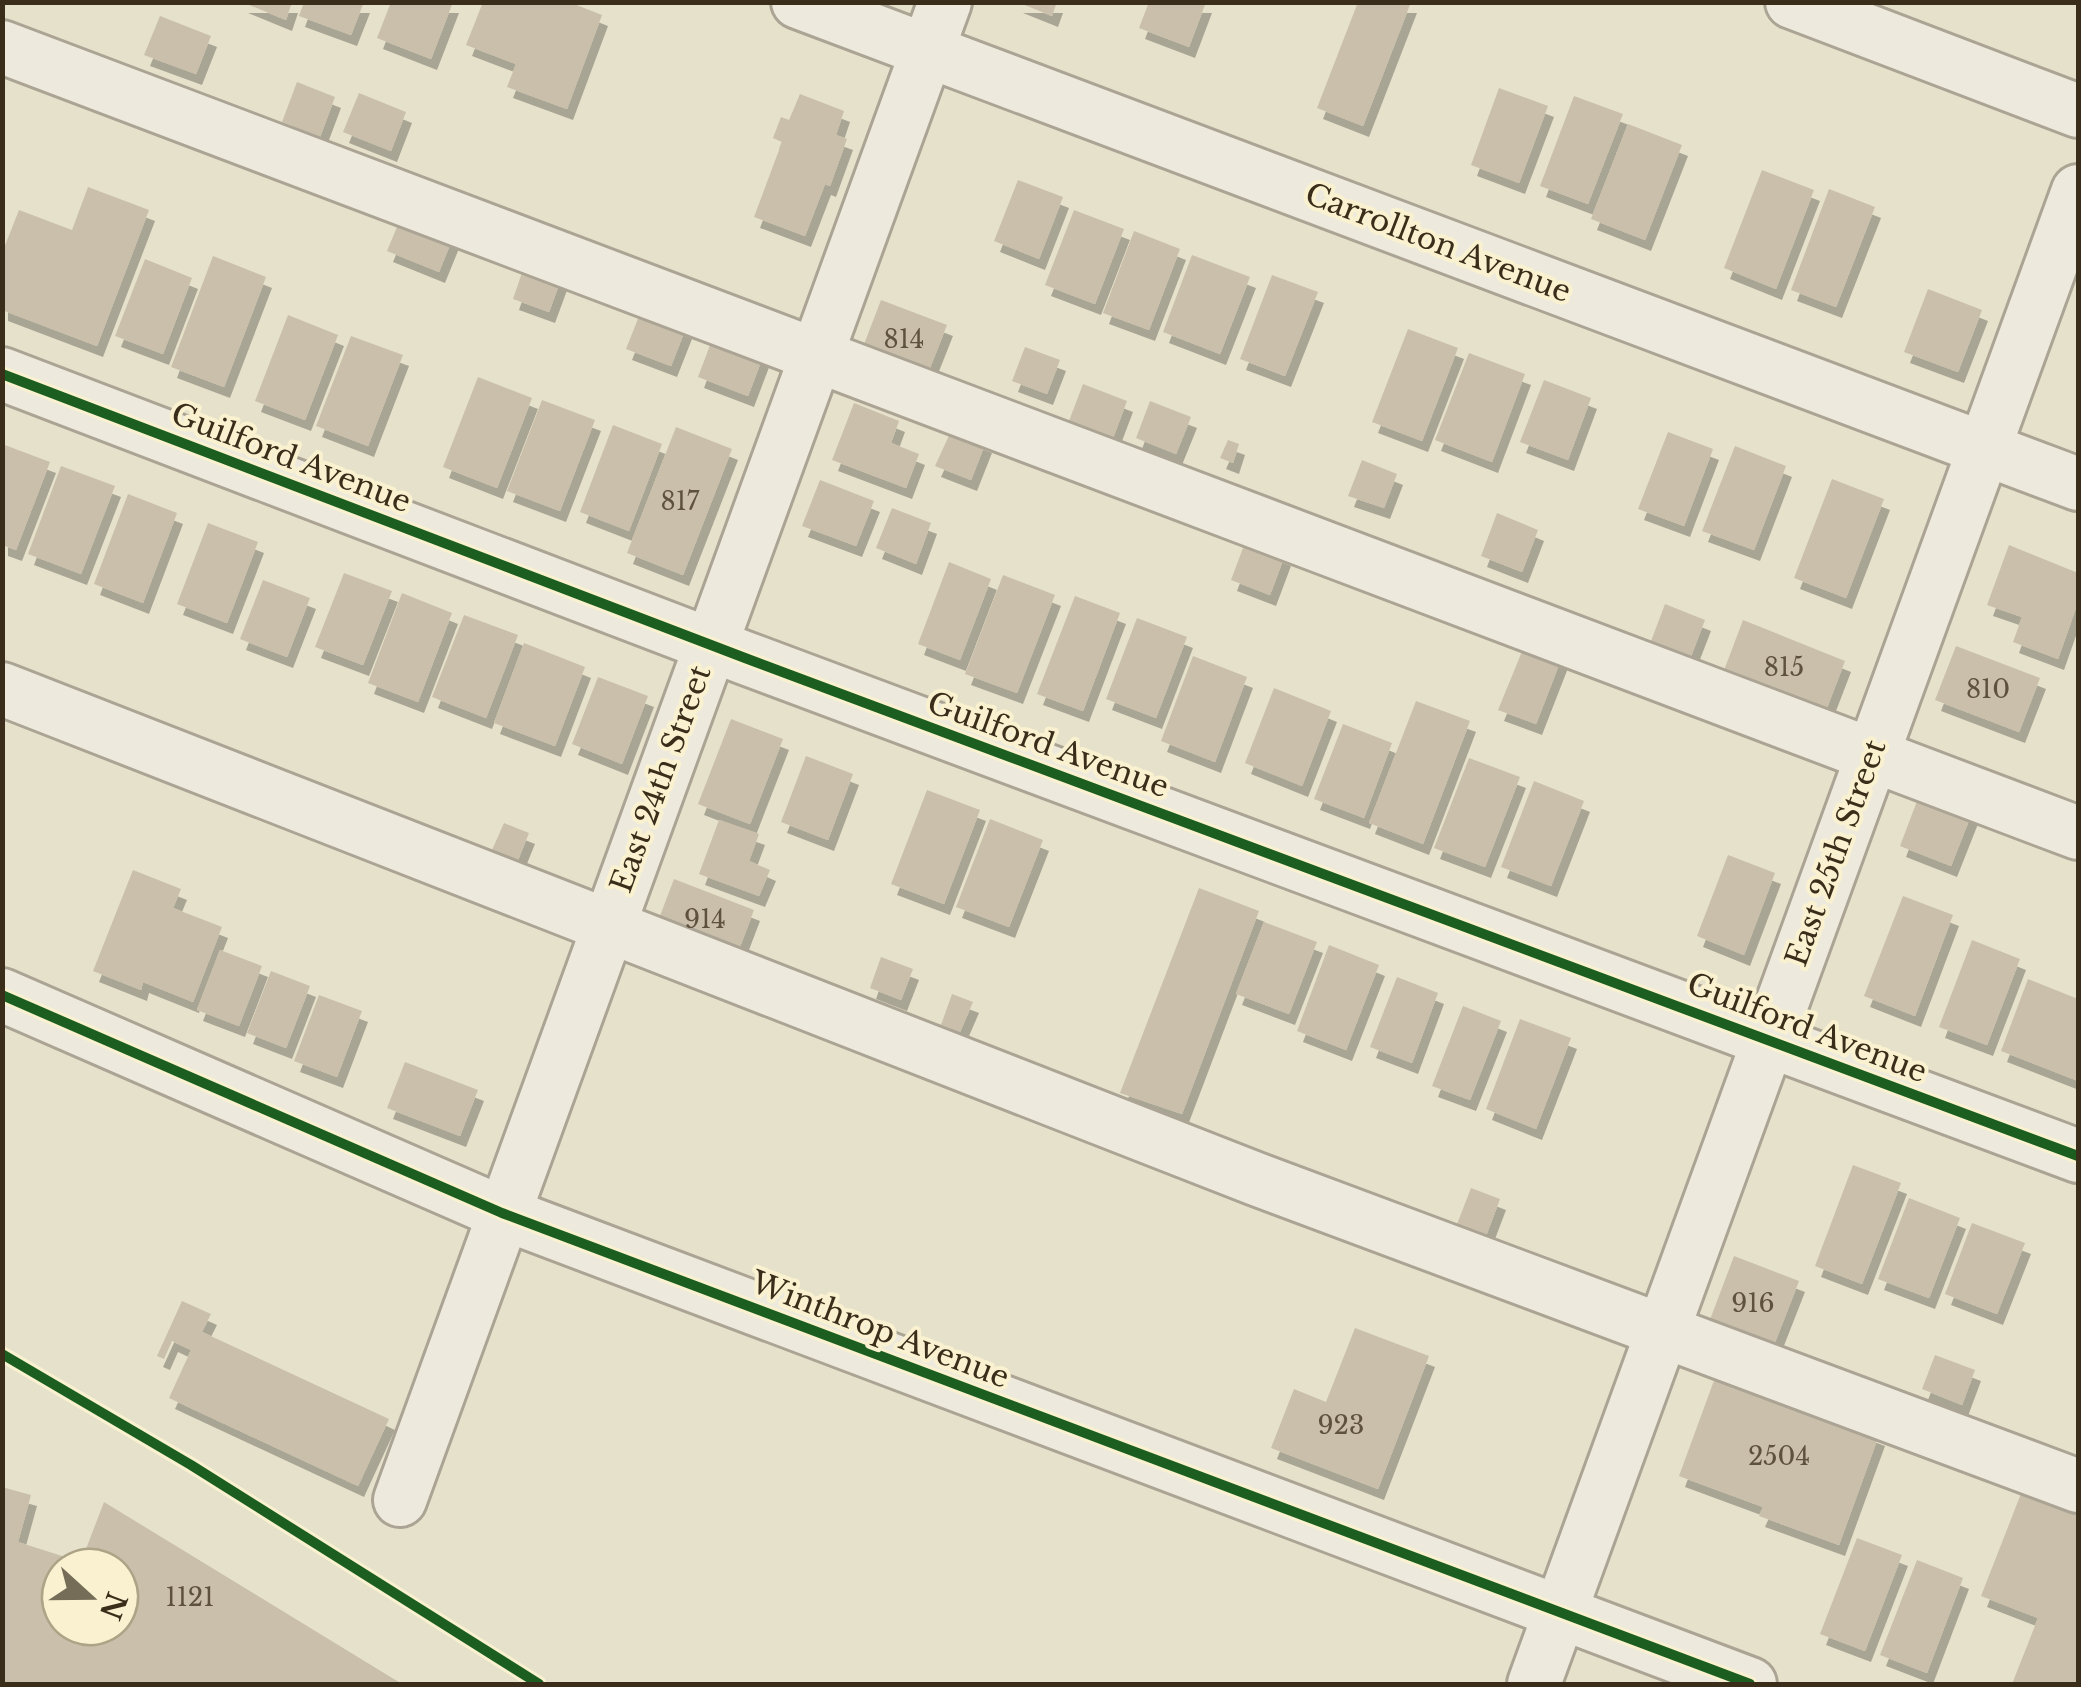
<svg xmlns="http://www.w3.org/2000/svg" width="2081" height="1687" font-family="'Libre Baskerville',serif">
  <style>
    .building { fill: #cabfaa; fill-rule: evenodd; filter: url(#shadow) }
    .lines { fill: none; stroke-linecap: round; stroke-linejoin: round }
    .minor-casing { stroke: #aba494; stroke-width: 58 }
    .minor { stroke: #edeadd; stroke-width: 52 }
    .cycleway-casing { stroke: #f9f1cf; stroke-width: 16 }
    .cycleway { stroke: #1b5e20; stroke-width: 10 }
    .labels { text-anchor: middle; stroke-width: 8; stroke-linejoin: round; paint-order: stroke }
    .number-label { font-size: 25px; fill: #5e523f }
    .street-label { font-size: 30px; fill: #3a2e1b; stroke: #f9f1cf }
  </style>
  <defs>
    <filter id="shadow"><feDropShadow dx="6" dy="11" stdDeviation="0" flood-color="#0004"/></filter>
  </defs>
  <rect width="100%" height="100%" fill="#e6e1ca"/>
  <g class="building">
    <path d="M242,2H292L286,20Z"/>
    <path d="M304,2H364L351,35L299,16Z"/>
    <path d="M391,2H453L431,59L377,38Z"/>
    <path d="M483,2H569L602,15L567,109L507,87L516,64L466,45Z"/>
    <path d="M1017,2H1057L1052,16Z"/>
    <path d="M1149,2H1206L1189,47L1139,28Z"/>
    <path d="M1358,2H1411L1363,126L1317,108Z"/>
    <path d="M160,16L211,36L196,74L144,55Z"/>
    <path d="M297,82L335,97L320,137L282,122Z"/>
    <path d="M1499,88L1548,106L1519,183L1471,165Z"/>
    <path d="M359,93L406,112L391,151L343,132Z"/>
    <path d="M800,94L844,111L836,135L847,139L830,186L825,184L805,236L754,217L782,142L773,138L781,117L789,120Z"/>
    <path d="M1574,96L1623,114L1588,204L1540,186Z"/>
    <path d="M1628,124L1682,145L1645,240L1591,219Z"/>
    <path d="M1762,170L1814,190L1776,289L1724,268Z"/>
    <path d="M1018,180L1063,197L1039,259L994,241Z"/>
    <path d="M88,187L149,210L97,346L2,310V253L19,210L72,230Z"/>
    <path d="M1829,189L1875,207L1836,307L1791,290Z"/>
    <path d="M1074,210L1124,229L1095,304L1045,285Z"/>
    <path d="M402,215L454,235L439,272L387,251Z"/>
    <path d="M1134,231L1180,249L1149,330L1103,313Z"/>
    <path d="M1192,255L1250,277L1220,354L1163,332Z"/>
    <path d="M213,256L266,277L224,387L171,367Z"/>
    <path d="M145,259L192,278L163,354L115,336Z"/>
    <path d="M526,261L563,274L549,312L513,299Z"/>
    <path d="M1272,275L1318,292L1285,376L1240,359Z"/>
    <path d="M1928,289L1982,310L1958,372L1904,352Z"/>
    <path d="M881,300L947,325L926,378L861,352Z"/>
    <path d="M641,311L686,328L671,366L626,349Z"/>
    <path d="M288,315L338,335L305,420L255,401Z"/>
    <path d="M1408,329L1458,348L1422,441L1372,422Z"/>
    <path d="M715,332L765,351L748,396L698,377Z"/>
    <path d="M351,336L403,355L368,446L316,426Z"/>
    <path d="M1025,347L1060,360L1047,394L1012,381Z"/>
    <path d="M1469,353L1525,374L1492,462L1435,440Z"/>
    <path d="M478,377L532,398L497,488L443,467Z"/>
    <path d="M1544,380L1591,398L1568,460L1520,442Z"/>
    <path d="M1083,384L1127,401L1113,438L1069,421Z"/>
    <path d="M542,400L595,420L560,511L507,491Z"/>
    <path d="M1150,401L1191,417L1176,454L1136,438Z"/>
    <path d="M854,403L899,421L891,443L919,454L906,488L832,460Z"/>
    <path d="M613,425L662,444L629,531L580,512Z"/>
    <path d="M676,427L732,449L683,575L627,553Z"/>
    <path d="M952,429L986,442L971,480L935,466Z"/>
    <path d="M1668,432L1713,449L1684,526L1638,509Z"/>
    <path d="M1228,440L1239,444L1233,463L1220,458Z"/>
    <path d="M2,444L50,462L16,550L2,545Z"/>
    <path d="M1735,446L1786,466L1754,550L1702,531Z"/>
    <path d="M1362,460L1397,474L1384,508L1348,496Z"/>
    <path d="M61,466L115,486L81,574L28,554Z"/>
    <path d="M1832,479L1884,499L1846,598L1794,578Z"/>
    <path d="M820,480L874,501L856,546L802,526Z"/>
    <path d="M128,494L177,513L143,603L94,584Z"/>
    <path d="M892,508L931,523L916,564L876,548Z"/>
    <path d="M1497,513L1538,530L1522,572L1481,556Z"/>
    <path d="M208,523L258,542L227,623L177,604Z"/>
    <path d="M1246,540L1285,555L1270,595L1231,580Z"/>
    <path d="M2009,545L2078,573V602L2058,659L2013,642L2022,617L1987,605Z"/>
    <path d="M949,562L991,579L960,660L918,644Z"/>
    <path d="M344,573L392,591L363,665L315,647Z"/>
    <path d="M1003,575L1055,595L1017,693L965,674Z"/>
    <path d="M263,580L310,598L287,657L240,639Z"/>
    <path d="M402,593L452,613L418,702L368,683Z"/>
    <path d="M1075,596L1120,613L1083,711L1037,694Z"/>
    <path d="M1665,604L1705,620L1688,664L1648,649Z"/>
    <path d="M464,615L518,635L486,718L432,697Z"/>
    <path d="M1137,618L1187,637L1156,718L1106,699Z"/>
    <path d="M1743,620L1845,661L1825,713L1723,673Z"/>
    <path d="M1528,637L1564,652L1536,724L1498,710Z"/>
    <path d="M524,643L585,667L555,746L494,723Z"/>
    <path d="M1956,646L2040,678L2019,732L1935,700Z"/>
    <path d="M1193,656L1247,677L1215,762L1161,741Z"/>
    <path d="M598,677L648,696L622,764L572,744Z"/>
    <path d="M1274,688L1331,711L1302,786L1245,763Z"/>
    <path d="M1416,701L1470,721L1423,844L1369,823Z"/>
    <path d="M731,719L783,739L750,824L698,804Z"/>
    <path d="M1343,724L1392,743L1364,818L1314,799Z"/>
    <path d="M806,756L853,774L828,840L781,822Z"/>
    <path d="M1469,758L1520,777L1485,867L1434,848Z"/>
    <path d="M1534,781L1584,801L1551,886L1501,867Z"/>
    <path d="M1922,788L1974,808L1951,866L1900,846Z"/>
    <path d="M927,790L980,810L944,904L891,884Z"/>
    <path d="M990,819L1043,840L1009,927L956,907Z"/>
    <path d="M719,820L759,834L749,861L770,870L759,896L699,874Z"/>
    <path d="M504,823L529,833L518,860L492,850Z"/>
    <path d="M1728,855L1775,873L1744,955L1697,936Z"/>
    <path d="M133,870L181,889L173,908L222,927L193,1002L143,982L141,990L93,971Z"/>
    <path d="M674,879L754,910L735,960L655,929Z"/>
    <path d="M1199,888L1259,911L1182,1114L1120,1093Z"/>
    <path d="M1903,896L1953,915L1915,1016L1864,996Z"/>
    <path d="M1264,922L1317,942L1289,1014L1236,994Z"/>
    <path d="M1972,940L2020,959L1987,1045L1939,1027Z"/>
    <path d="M1329,945L1379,965L1346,1050L1297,1031Z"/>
    <path d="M220,950L262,966L239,1026L197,1010Z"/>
    <path d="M881,957L913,969L901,1000L870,988Z"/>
    <path d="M271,971L310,986L286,1048L247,1033Z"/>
    <path d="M1397,977L1438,993L1412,1063L1370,1047Z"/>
    <path d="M2028,979L2078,999V1081L2001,1051Z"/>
    <path d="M952,994L973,1002L960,1032L941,1025Z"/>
    <path d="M319,995L362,1011L337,1077L294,1061Z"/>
    <path d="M1463,1006L1501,1021L1470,1100L1432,1086Z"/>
    <path d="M1520,1019L1571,1038L1536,1129L1486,1109Z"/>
    <path d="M405,1062L478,1090L460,1136L387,1108Z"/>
    <path d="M1853,1165L1901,1183L1862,1284L1815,1266Z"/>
    <path d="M1471,1188L1500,1199L1486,1236L1457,1224Z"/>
    <path d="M1909,1198L1960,1218L1929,1298L1878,1279Z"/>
    <path d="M1972,1223L2025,1243L1997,1314L1945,1294Z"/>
    <path d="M1734,1256L1799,1281L1772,1350L1708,1325Z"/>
    <path d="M182,1301L211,1314L202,1332L389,1419L358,1486L169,1398L191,1350L172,1341L164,1359L157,1356Z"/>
    <path d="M1355,1328L1429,1356L1378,1489L1271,1448L1294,1389L1326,1402Z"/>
    <path d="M1935,1355L1975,1370L1962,1405L1922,1389Z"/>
    <path d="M1716,1375L1879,1435L1839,1545L1759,1516L1763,1507L1679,1476Z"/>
    <path d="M2024,1486L2078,1508V1684H2012L2038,1618L1981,1596Z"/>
    <path d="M2,1487L31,1495L18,1542L81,1562L104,1502L402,1684H2ZM60,1567H120V1627H60Z"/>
    <path d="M1857,1538L1902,1555L1865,1651L1820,1634Z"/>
    <path d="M1917,1560L1963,1578L1927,1673L1880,1655Z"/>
  </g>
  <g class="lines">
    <g class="minor-casing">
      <g id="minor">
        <path d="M798,2L2078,484"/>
        <path d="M1792,2L2078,111"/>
        <path d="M2,47L2078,833"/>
        <path d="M2,374L745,658L2078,1156"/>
        <path d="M2,689L1256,1179L2078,1486"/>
        <path d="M2,995L502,1213L1750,1684"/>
        <path d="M400,1500L945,2"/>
        <path d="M1534,1684L2078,191"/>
      </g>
    </g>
    <use href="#minor" class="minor"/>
    <g class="cycleway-casing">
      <g id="cycleway">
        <path d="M2,374L745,658L2078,1156"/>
        <path d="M2,995L502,1213L1750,1684"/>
        <path d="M2,1354L191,1465L539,1684"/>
      </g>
    </g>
    <use href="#cycleway" class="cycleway"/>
  </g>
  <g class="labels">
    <g class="number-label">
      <text x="904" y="348">814</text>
      <text x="680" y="510">817</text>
      <text x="1784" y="676">815</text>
      <text x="1988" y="698">810</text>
      <text x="705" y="928">914</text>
      <text x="1753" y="1312">916</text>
      <text x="1341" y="1434">923</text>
      <text x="1779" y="1465">2504</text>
      <text x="190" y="1606">1121</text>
    </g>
    <g class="street-label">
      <text transform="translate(1438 243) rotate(21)" y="10">Carrollton Avenue</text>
      <text transform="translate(291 458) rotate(21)" y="10">Guilford Avenue</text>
      <text transform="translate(1048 745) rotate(20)" y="10">Guilford Avenue</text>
      <text transform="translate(661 779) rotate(-70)" y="10">East 24th Street</text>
      <text transform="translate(1836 853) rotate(-70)" y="10">East 25th Street</text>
      <text transform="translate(1807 1028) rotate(21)" y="10">Guilford Avenue</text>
      <text transform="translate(880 1330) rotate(21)" y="10">Winthrop Avenue</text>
    </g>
  </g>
  <rect width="2081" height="1687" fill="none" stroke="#3a2e1b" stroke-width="10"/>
  <g transform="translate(90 1597) rotate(111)"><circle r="48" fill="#f9f1cf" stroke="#ada387" stroke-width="2.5"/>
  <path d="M0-8L18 38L0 25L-18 38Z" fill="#766d58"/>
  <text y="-15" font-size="28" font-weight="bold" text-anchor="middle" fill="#3a2e1b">N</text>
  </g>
</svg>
